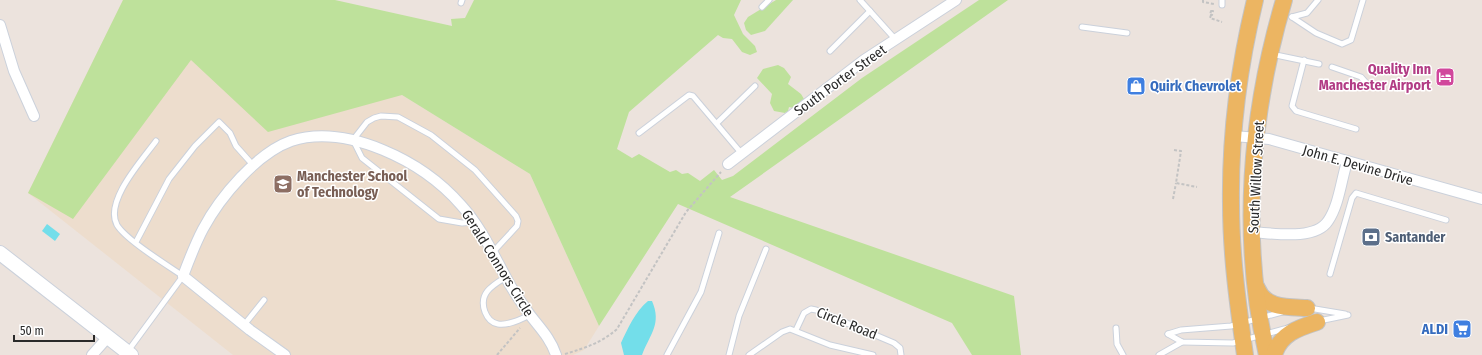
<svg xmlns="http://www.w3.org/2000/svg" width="1482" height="355" font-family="'Fira Sans Condensed',sans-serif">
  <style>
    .education { fill: #edddcd }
    .green { fill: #bee19b }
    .water { fill: #73deea }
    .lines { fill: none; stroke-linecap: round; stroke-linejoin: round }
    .lane-casing { stroke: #cbd1db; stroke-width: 7 }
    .street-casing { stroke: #cbd1db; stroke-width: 12 }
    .secondary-casing { stroke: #cbd1db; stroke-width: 16 }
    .primary-casing { stroke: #c3c3c3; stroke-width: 18 }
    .path { stroke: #c3c3c3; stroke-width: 2; stroke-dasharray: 3 2; stroke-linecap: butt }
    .lane { stroke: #fff; stroke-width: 5 }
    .street { stroke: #fff; stroke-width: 10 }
    .secondary { stroke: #fff; stroke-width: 14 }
    .primary { stroke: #ecb562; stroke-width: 16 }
    .labels { text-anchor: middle; stroke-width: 3; stroke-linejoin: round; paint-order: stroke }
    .hotel-label { font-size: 14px; font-weight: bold; fill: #b23c85; stroke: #fff; text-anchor: end }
    .street-label { font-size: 14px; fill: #2a2a2a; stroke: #fff }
    .shop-label { font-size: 14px; font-weight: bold; fill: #366cbe; stroke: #fff; text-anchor: start }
    .education-label { font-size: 14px; font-weight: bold; fill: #785e54; stroke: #fff; text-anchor: start }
    .service-label { font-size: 14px; font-weight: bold; fill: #4e5e75; stroke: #fff; text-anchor: start }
  </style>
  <rect width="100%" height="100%" fill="#ece3dd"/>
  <path class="education" d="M123,0L402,95L530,174L599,326L584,350L573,355H233L28,193Z"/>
  <g class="green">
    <path d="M123,0H335L452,26L451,19L465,18L474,0H741L734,15L743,34L755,46L757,52L750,55L742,52L732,39L723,38L718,35L629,112L617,149L632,158L639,154L670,172L676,170L682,174L688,173L700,181L714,170L722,180L733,176L862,78L979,0H1008L730,197L1014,296L1021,355H972L952,323L678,204L599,326L530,174L402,95L268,132L191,60L73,219L28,193Z"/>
    <path d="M776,0H793L765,31L751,35L746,30L744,23L748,17Z"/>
    <path d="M778,65L784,68L791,77L788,84L801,94L804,99L793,108L789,107L788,111L785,113L774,111L770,103L772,94L757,78L763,69Z"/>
  </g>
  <g class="water">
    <path d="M47,224L60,234L55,241L42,231Z"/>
    <path d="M648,301H652C662,324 650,334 642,355H624L621,343C628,328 635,312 648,301Z"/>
  </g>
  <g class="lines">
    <g class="lane-casing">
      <g id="lane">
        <path d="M860,0L896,40"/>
        <path d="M461,3L462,0"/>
        <path d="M1222,5V0"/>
        <path d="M762,7L769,0"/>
        <path d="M1292,17L1316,33L1342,44L1351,40L1363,0"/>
        <path d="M1292,17L1307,13L1318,0"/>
        <path d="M1082,27L1127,33"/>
        <path d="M830,51L870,11"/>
        <path d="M1271,54L1319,64"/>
        <path d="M1304,60L1292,106L1296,111L1356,129"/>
        <path d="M1332,67L1361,77L1368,85"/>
        <path d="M717,123L755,86"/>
        <path d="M639,133L689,95L693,96L742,154"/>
        <path d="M474,222L462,223L439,219L362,158L353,140L367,122L374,118L381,116L398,117L431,135L475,170L516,216L518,221L517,226L493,252"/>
        <path d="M136,242L169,179L195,146L219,122L230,133L236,146L253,165"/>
        <path d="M1330,274L1352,198L1356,193L1446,220"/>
        <path d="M506,277C493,285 478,293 485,312C487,317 491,323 498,324C508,326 521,319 530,315"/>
        <path d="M1309,308L1345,314"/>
        <path d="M1319,321L1348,315"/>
        <path d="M244,325L264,300"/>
        <path d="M1116,328L1117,344L1123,355"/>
        <path d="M796,330L804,313L811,309L816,310L894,343L900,348L901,355"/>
        <path d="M1168,334L1182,342L1233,343L1288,328"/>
        <path d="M1168,334L1181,330L1231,326L1282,312"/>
        <path d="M128,351L183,276C167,265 126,240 117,225C104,201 143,159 156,141"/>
        <path d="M667,355L701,292L719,233"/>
        <path d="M729,355L739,316L766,249"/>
        <path d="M749,355L782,332L790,329L830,345L873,355"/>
        <path d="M1159,355L1182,342"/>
      </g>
    </g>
    <g class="street-casing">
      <g id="street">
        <path d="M0,25L14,71L34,116"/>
        <path d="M1234,136L1269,139L1482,199"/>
        <path d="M728,164L864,60L956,0"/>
        <path d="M1251,232C1272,233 1315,241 1328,221C1339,205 1341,181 1347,162"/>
        <path d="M92,355L108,337"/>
        <path d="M285,355L250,330L183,276C189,260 195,244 203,229C220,197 257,153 291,141C322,131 354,138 383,150C412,162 440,181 461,205C482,228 495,258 510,285C516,295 523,305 530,315C540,328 551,339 556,355"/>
      </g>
    </g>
    <g class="secondary-casing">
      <path id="secondary" d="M0,253L131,355"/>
    </g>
    <g class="primary-casing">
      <g id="primary">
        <path d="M1257,288C1265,309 1288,307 1307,308"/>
        <path d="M1245,355C1238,305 1231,255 1231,204C1230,136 1239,66 1255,0"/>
        <path d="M1267,355C1240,238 1250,115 1284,0"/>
        <path d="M1274,355C1280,334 1298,328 1317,322"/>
      </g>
    </g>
    <g class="path">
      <path d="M1203,0V2L1214,4"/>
      <path d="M1211,11H1213L1212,15H1210Z"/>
      <path d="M1211,15L1210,18L1222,22"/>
      <path d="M1174,150L1181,151L1176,183L1197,187"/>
      <path d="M1173,199L1176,183"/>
      <path d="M565,354C585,348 601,343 617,329L686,212L721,172"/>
      <path d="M497,355L520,328"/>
    </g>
    <use href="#lane" class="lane"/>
    <use href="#street" class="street"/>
    <use href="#secondary" class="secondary"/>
    <use href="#primary" class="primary"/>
  </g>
  <defs>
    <g id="hotel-square" transform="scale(1)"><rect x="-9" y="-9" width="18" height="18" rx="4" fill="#d1479c" stroke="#fff"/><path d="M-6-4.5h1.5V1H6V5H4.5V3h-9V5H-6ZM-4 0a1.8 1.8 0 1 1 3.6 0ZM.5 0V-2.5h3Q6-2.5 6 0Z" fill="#fff"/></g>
    <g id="shop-square" transform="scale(1)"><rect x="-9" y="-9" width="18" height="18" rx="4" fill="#3f7fe0" stroke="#fff"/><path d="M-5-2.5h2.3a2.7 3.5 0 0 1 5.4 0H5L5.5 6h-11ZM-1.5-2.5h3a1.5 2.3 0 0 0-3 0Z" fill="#fff"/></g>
    <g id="school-square" transform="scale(1)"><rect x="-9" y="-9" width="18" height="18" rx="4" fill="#8d6e63" stroke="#fff"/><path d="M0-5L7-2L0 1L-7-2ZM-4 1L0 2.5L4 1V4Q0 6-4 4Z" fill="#fff"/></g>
    <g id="bank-square" transform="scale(1)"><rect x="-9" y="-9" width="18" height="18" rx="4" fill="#5c6f8a" stroke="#fff"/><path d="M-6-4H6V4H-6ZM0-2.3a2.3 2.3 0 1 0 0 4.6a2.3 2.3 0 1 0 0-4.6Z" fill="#fff"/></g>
    <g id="supermarket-square" transform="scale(1)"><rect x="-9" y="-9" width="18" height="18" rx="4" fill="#3f7fe0" stroke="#fff"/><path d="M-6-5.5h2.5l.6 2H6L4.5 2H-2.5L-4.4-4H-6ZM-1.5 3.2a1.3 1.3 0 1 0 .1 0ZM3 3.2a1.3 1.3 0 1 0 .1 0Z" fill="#fff"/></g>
  </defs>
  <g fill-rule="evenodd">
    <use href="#hotel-square" x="1445" y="77"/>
    <use href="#shop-square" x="1136" y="86"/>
    <use href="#school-square" x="283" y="184"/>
    <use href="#bank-square" x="1371" y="237"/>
    <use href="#supermarket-square" x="1462" y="329"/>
  </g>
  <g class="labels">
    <g class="hotel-label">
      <text x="1431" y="74">Quality Inn<tspan x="1431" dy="16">Manchester Airport</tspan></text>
    </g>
    <g class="street-label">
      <text transform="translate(840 80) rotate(-36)" y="5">South Porter Street</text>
      <text transform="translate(1358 165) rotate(16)" y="5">John E. Devine Drive</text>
      <text transform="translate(1256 177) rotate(-87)" y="5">South Willow Street</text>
      <text transform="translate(498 263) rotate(58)" y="5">Gerald Connors Circle</text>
      <text transform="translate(847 323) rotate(22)" y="5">Circle Road</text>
    </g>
    <g class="shop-label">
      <text x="1150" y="91">Quirk Chevrolet</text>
      <text x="1448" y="334" text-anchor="end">ALDI</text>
    </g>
    <g class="education-label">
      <text x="297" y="181">Manchester School<tspan x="297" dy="16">of Technology</tspan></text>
    </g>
    <g class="service-label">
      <text x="1385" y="242">Santander</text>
    </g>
  </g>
  <path d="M14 335v6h80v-6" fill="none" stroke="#2a2a2a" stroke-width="2"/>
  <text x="20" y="335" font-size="12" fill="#2a2a2a" stroke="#ffffff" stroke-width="3" paint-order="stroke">50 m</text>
</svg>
